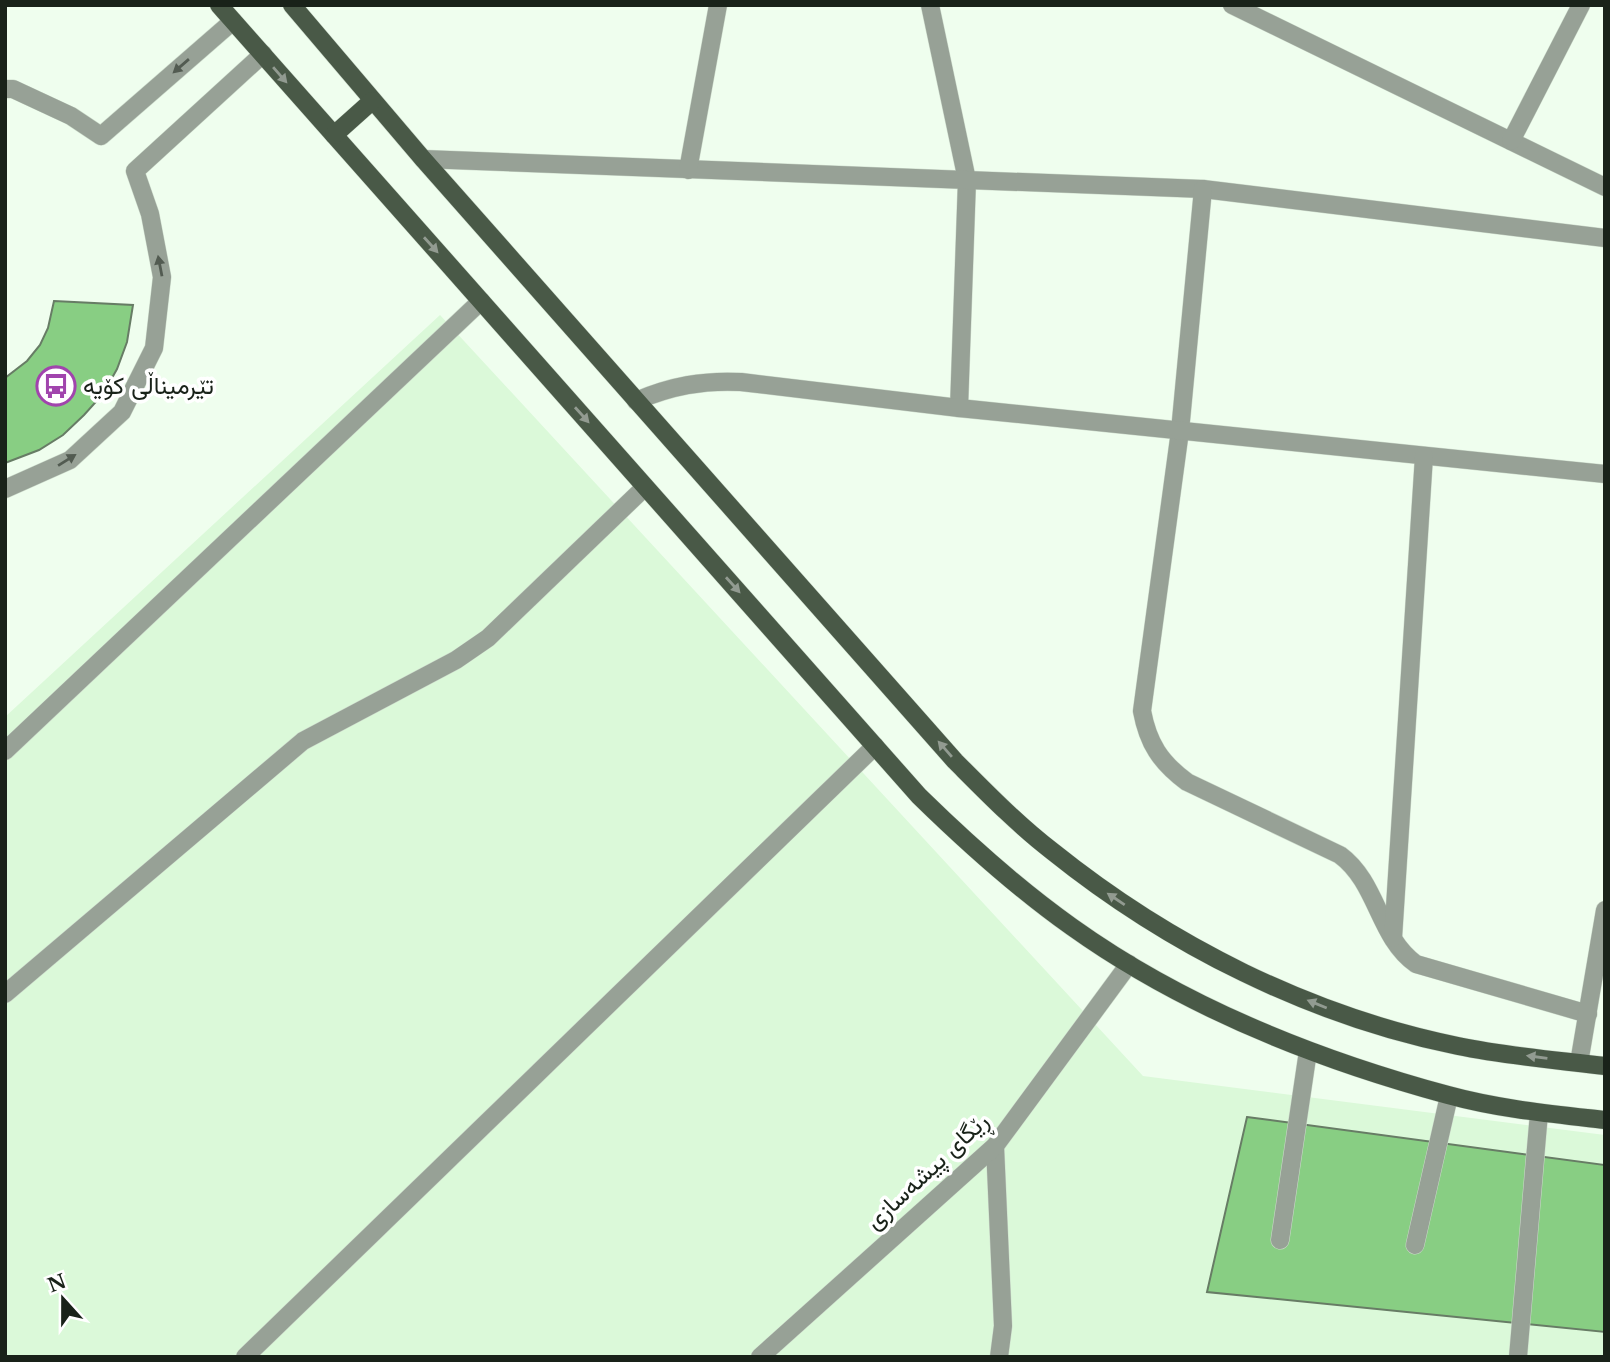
<svg xmlns="http://www.w3.org/2000/svg" width="1610" height="1362" font-family="'Libre Baskerville',Vazirmatn,serif">
  <style>
    .built { fill: #dbf9d9 }
    .building { fill: #88ce83; stroke: #677c65; stroke-width: 2 }
    .lines { fill: none; stroke-linecap: round; stroke-linejoin: round }
    .minor-casing { stroke: #cddbcc; stroke-width: 19 }
    .major-casing { stroke: #cddbcc; stroke-width: 19 }
    .minor { stroke: #97a196; stroke-width: 18 }
    .major { stroke: #495947; stroke-width: 18 }
    .oneway { fill: #525b51 }
    .oneway2 { fill: #929b91 }
    .labels { text-anchor: middle; stroke-width: 7; stroke-linejoin: round; paint-order: stroke }
    .poi-label { font-size: 24px; fill: #192219; stroke: #fff; text-anchor: start }
    .street-label { font-size: 24px; fill: #192219; stroke: #fff }
  </style>
  <rect width="100%" height="100%" fill="#effeee"/>
  <path class="built" d="M440,315L1143,1076L1605,1135V1357H5V717Z"/>
  <g class="building">
    <path d="M54,301L133,305L127,342L117,369L103,394L84,415L63,435L39,450L5,463V378L27,361L40,345L48,328Z"/>
    <path d="M1247,1117L1605,1165V1332L1207,1292Z"/>
  </g>
  <g class="lines">
    <g class="minor-casing">
      <g id="minor">
        <path d="M930,5L967,180L959,408"/>
        <path d="M1232,5L1605,187"/>
        <path d="M5,89H13L71,116L101,136L233,21"/>
        <path d="M1511,141L1581,5"/>
        <path d="M423,159L1203,189L1605,238"/>
        <path d="M688,170L718,5"/>
        <path d="M1203,189L1180,431L1142,711C1148,743 1160,762 1187,782L1340,855C1378,883 1378,937 1416,964L1588,1014"/>
        <path d="M636,401C671,386 703,380 741,382L959,408L1605,474"/>
        <path d="M5,489L70,460L122,412L154,348L162,277L150,214L135,171L263,54"/>
        <path d="M5,751L481,301"/>
        <path d="M1393,938L1424,456"/>
        <path d="M5,994L303,741L456,660L488,638L645,487"/>
        <path d="M1579,1063L1605,910"/>
        <path d="M995,1146L1003,1326L999,1357"/>
        <path d="M1280,1240L1308,1051"/>
        <path d="M1415,1245L1449,1096"/>
        <path d="M245,1357L875,746"/>
        <path d="M760,1357L995,1146L1129,964"/>
        <path d="M1518,1357L1539,1113"/>
      </g>
    </g>
    <g class="major-casing">
      <g id="major">
        <path d="M219,5L919,796C967,843 1017,888 1072,927C1184,1007 1315,1059 1448,1095C1499,1109 1552,1114 1605,1120"/>
        <path d="M292,5L423,159L955,761C986,792 1017,824 1052,851C1169,945 1310,1016 1458,1046C1506,1056 1556,1060 1605,1066"/>
        <path d="M334,135L372,101"/>
      </g>
    </g>
    <use href="#minor" class="minor"/>
    <use href="#major" class="major"/>
  </g>
  <defs><path id="oneway-solid" d="M-6-.8H1V-3.2L6.5 0L1 3.2V.8H-6Z" transform="scale(1.75)"/></defs>
  <g class="oneway">
    <use href="#oneway-solid" transform="translate(181 66) rotate(139)"/>
    <use href="#oneway-solid" transform="translate(160 266) rotate(-101)"/>
    <use href="#oneway-solid" transform="translate(67 460) rotate(-32)"/>
  </g>
  <g class="oneway2">
    <use href="#oneway-solid" transform="translate(280 75) rotate(49)"/>
    <use href="#oneway-solid" transform="translate(431 245) rotate(48)"/>
    <use href="#oneway-solid" transform="translate(582 415) rotate(48)"/>
    <use href="#oneway-solid" transform="translate(733 585) rotate(48)"/>
    <use href="#oneway-solid" transform="translate(945 749) rotate(-131)"/>
    <use href="#oneway-solid" transform="translate(1116 899) rotate(-146)"/>
    <use href="#oneway-solid" transform="translate(1317 1004) rotate(-158)"/>
    <use href="#oneway-solid" transform="translate(1537 1057) rotate(-172)"/>
  </g>
  <defs>
    <g id="bus-ring" transform="scale(2.0125)"><circle r="9.5" fill="#fff" stroke="#a144ad" stroke-width="1.5"/><path d="M-5-6H5V4H4V6H2V4H-2V6H-4V4H-5ZM-3.5-4V0h7V-4ZM-3.5 1.2v1.5H-2V1.2ZM2 1.2v1.5H3.5V1.2Z" fill="#a144ad"/></g>
  </defs>
  <g fill-rule="evenodd">
    <use href="#bus-ring" x="56" y="386"/>
  </g>
  <g class="labels">
    <g class="poi-label">
      <text x="83" y="394">تێرمیناڵی کۆیە</text>
    </g>
    <g class="street-label">
      <text transform="translate(927 1171) rotate(-43)" y="8">ڕێگای پیشەسازی</text>
    </g>
  </g>
  <rect width="1610" height="1362" fill="none" stroke="#192219" stroke-width="14"/>
  <g transform="translate(63 1299) rotate(339)" stroke="#ffffff" stroke-width="5" paint-order="stroke">
  <path d="M0-5L12 26L0 18L-12 26Z" fill="#192219"/>
  <text y="-10" font-size="19" font-weight="bold" text-anchor="middle" fill="#192219">N</text>
  </g>
</svg>
